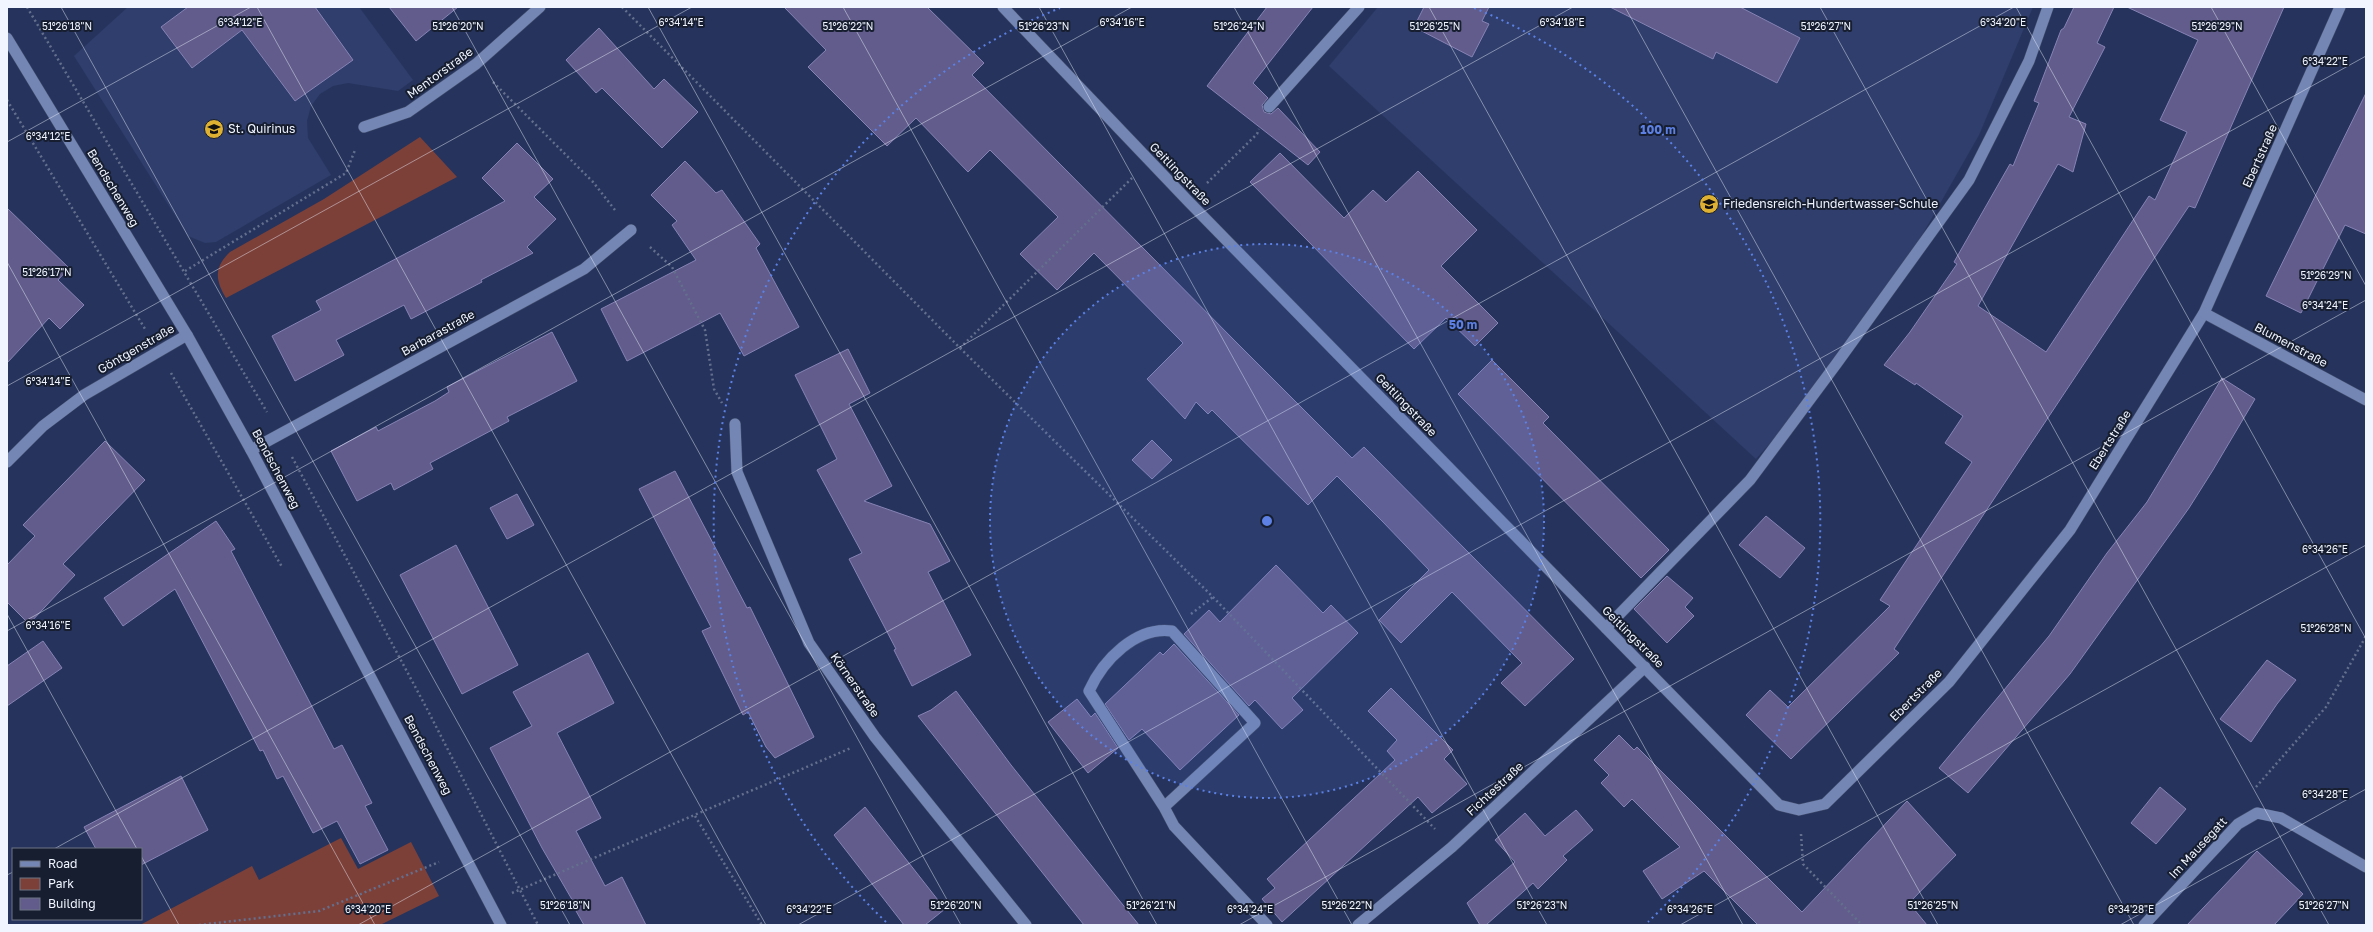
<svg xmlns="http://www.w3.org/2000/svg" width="2373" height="932" font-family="'Golos Text',sans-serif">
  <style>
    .built { fill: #2f3e6c }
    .green { fill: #7c4039 }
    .building { fill: #615c8b; stroke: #8783b5 }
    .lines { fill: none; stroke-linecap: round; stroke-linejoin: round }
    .service-casing { stroke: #404b6b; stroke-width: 12 }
    .minor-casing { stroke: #404b6b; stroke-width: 12 }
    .tertiary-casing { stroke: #404b6b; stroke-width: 12 }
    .path { stroke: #646f8e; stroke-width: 2.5; stroke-dasharray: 2 3; stroke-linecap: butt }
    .service { stroke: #7486b4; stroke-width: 11 }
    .minor { stroke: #7486b4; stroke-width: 11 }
    .tertiary { stroke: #7486b4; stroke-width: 11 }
    .ticks { fill: none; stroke: #f0f5ff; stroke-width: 1; stroke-opacity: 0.45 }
    .ring { fill: none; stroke: #5c80e4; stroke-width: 2; stroke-dasharray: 2 4 }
    .labels { text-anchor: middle; stroke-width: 4; stroke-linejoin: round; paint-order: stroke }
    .street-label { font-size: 12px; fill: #f0f5ff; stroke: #171e30 }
    .poi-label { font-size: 12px; fill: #f0f5ff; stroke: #171e30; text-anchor: start }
    .ticks-label { font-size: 10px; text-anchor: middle; fill: #f0f5ff; stroke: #171e30; stroke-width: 4; stroke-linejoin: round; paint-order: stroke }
    .centre { fill: #5c80e4; stroke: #171e30; stroke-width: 2 }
    .ring-label { font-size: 12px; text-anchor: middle; font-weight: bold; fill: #5c80e4; stroke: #171e30; stroke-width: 4; stroke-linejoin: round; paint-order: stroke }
  </style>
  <rect width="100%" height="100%" fill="#26345d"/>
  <g class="built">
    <path d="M128,7H359L413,80L398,91L348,83L333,86L320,94L311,106L307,121L308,138L331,175L216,242L205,243L188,236L74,56Z"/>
    <path d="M1378,7H2033L1979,135L1900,274L1806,403L1756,459L1329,66Z"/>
  </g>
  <g class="green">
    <path d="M420,137L457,177L226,298C215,280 214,267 230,252L324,199Z"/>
    <path d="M341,838L358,869L411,842L439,896L380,925H140L252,866L259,880Z"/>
  </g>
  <g class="building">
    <path d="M188,7H315L353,60L295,101L242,30L192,68L161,27Z"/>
    <path d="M389,7H458L416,41Z"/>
    <path d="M784,7H927L984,63L972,75L1235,341L1352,458L1364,447L1574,659L1525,706L1501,683L1522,663L1452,592L1401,643L1379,620L1429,570L1383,522L1337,476L1308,505L1212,410L1208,414L1196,402L1185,419L1147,379L1183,343L1094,253L1057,290L1020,254L1058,217L990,150L968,172L916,118L887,146L808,67L826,50Z"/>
    <path d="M1267,7H1313L1253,83L1268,98L1262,105L1264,112L1271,114L1278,108L1320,152L1308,165L1207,86Z"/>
    <path d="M1424,7H1489L1482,21L1489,24L1472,57L1414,27Z"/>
    <path d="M1610,7H1740L1800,38L1777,83L1716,52L1713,59Z"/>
    <path d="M2074,7H2114L2097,43L2105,47L2069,117L2086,124L2073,172L2058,164L1978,306L2046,352L2149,196L2155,200L2187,132L2160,120L2198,40L2127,7H2284L2195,208L2189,206L1894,649L1899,653L1791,759L1746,715L1770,690L1788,707L1890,606L1880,600L1972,462L1945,443L1963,416L1916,383L1915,385L1884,365L1910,332L1957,264L1954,262L2010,164L2013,166L2039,103L2034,101L2061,30L2064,28Z"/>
    <path d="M599,28L654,89L664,79L698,112L662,148L602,88L596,93L566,60Z"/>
    <path d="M2366,93V234L2345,225L2301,313L2266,296Z"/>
    <path d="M517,143L553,179L534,197L556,219L527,247L533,253L481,280L482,282L411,319L404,305L336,340L344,355L295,381L272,336L321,310L316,301L505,201L482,178Z"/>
    <path d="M1280,153L1344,218L1373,190L1386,202L1418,171L1477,230L1441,266L1498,323L1475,346L1446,318L1414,349L1250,182Z"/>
    <path d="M685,161L716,193L722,190L760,244L756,248L799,327L744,356L720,313L627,361L601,309L696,260L672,225L677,221L651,195Z"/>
    <path d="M7,208L69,268L58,280L84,305L60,329L49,318L7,363Z"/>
    <path d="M552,332L577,381L507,417L509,421L430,463L433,469L394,490L391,483L357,501L331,451L376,427L378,431L435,401L449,392L447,387Z"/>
    <path d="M848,349L870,393L849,404L892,486L864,501L930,524L950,561L928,572L971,655L912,686L894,650L896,649L849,559L862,553L817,470L837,459L795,375Z"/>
    <path d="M1492,360L1549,417L1543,423L1669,550L1641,578L1458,394Z"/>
    <path d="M2222,378L2255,399L2213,470L2189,508L2070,674L1968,793L1939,768L2049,636L2107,553L2147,502Z"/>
    <path d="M1152,440L1172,460L1152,479L1132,460Z"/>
    <path d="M105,441L145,480L63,564L75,575L29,624L7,602V565L35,536L23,525Z"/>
    <path d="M675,471L747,608L750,607L814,737L775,758L766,747L748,712L743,715L702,631L711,627L639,489Z"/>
    <path d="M517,494L534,525L507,539L490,508Z"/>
    <path d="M1766,516L1805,548L1780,578L1739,545Z"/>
    <path d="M216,521L235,549L231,551L334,749L342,745L372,803L365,806L388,850L360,864L337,821L313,833L283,776L277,779L263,750L260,751L175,589L123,626L104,598Z"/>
    <path d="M456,545L518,665L462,694L400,575Z"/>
    <path d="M1276,565L1323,613L1331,605L1358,633L1292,698L1303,710L1282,729L1255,700L1249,706L1184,634L1209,610L1220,622Z"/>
    <path d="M1667,576L1693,598L1685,607L1694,616L1667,643L1634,609Z"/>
    <path d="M43,641L62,668L7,706V666Z"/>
    <path d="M1174,644L1239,715L1180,770L1142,729L1129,740L1105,704L1160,652L1163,655Z"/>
    <path d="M588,653L614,703L557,733L601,818L576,831L605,886L622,877L646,925H584L572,904L574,903L542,848L490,748L532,726L513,692Z"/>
    <path d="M2267,660L2296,680L2277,704L2251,742L2220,719Z"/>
    <path d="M1391,688L1453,750L1444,759L1467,784L1432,813L1418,797L1282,922L1262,899L1275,888L1267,879L1395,760L1387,751L1397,740L1368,711Z"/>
    <path d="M956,691L1011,765L1139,925H1084L918,716L931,710Z"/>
    <path d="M1077,699L1091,717L1095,713L1118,748L1088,773L1048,722Z"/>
    <path d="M1619,735L1634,750L1637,747L1802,912L1907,801L1956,855L1909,903L1927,925H1758L1704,871L1662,899L1643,871L1680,847L1632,799L1624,807L1601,783L1609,775L1594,760Z"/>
    <path d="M181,776L208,830L141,865V849H96L84,827Z"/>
    <path d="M2160,787L2186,809L2156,844L2131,823Z"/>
    <path d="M865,807L945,909L925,925H904L834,835Z"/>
    <path d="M1576,810L1593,830L1563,856L1567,860L1538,889L1533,883L1486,925H1480L1467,903L1515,862L1495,840L1525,813L1545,836Z"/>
    <path d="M2257,851L2303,894L2274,925H2187Z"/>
  </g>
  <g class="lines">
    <g class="service-casing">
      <g id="service">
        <path d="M1269,107L1359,7"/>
        <path d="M1606,628L1750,480L1837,363L1969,180L2029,61L2048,7"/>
        <path d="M1164,807L1255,723L1172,631C1136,626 1103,660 1089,691L1164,807L1174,826L1267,925"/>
      </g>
    </g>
    <g class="minor-casing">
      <g id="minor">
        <path d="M1003,7L1189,202L1779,805L1799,810L1825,804L1949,682L2070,530L2204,313L2340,7"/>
        <path d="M364,127L408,112L476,64L540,7"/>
        <path d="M2204,313L2366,400"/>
        <path d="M735,424L737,472L809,643L875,737L1026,925"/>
        <path d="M251,450L584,269L631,230"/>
        <path d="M7,462L43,426L84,395L187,335"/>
        <path d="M1358,925L1452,847L1645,667"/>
        <path d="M2144,925L2238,824L2257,813L2281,818L2366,867"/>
      </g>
    </g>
    <g class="tertiary-casing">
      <path id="tertiary" d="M7,38L187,335L251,450L501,925"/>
    </g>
    <g class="path">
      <path d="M27,7L267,412"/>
      <path d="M622,7L960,348L1213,597L1435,829"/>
      <path d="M493,82L593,182L615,210"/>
      <path d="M7,100L145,329"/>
      <path d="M1207,183L1257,134L1259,129"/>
      <path d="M650,247L672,267L705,330L714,389L722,403"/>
      <path d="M185,271L346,173L355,150"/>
      <path d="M960,348L1132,178"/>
      <path d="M171,373L282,567"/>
      <path d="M292,457L426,707L538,925"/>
      <path d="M1191,614L1213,597"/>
      <path d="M2256,787L2326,707L2366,636"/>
      <path d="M695,816L762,925"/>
      <path d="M1801,834L1803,864L1862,925"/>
      <path d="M512,893L851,748"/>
      <path d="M199,925L319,911L439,862"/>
    </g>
    <use href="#service" class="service"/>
    <use href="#minor" class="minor"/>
    <use href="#tertiary" class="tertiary"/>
  </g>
  <path class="ticks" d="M61,7L570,925M257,7L766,925M452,7L961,925M648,7L1157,925M843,7L1352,925M1039,7L1547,925M1234,7L1743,925M1429,7L1938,925M1625,7L2134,925M1820,7L2329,925M2016,7L2366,639M2211,7L2366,286M7,142L251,7M7,262L375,925M7,386L692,7M7,614L137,849M7,631L1132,7M54,849L1573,7M141,856L179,925M7,875L13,872M358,925L2014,7M798,925L2366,56M1239,925L2366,300M1680,925L2366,545M2120,925L2366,789"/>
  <circle cx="1267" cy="521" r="277" fill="#5c80e4" fill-opacity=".12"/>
  <g class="ring">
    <circle cx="1267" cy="521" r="277"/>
    <path d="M886 922A553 553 0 0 1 1060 8M1474 8A553 553 0 0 1 1648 922"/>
  </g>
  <defs>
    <g id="school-disc" transform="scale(1)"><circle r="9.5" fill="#deb133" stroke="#171e30"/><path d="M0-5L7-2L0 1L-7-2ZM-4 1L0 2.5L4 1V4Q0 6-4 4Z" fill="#111"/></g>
  </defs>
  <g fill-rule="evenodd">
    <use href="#school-disc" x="214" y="129"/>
    <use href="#school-disc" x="1709" y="204"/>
  </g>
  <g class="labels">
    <g class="street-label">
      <text transform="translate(440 73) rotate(-36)" y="4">Mentorstraße</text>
      <text transform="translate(2260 156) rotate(-66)" y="4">Ebertstraße</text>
      <text transform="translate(1180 174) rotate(46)" y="4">Geitlingstraße</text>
      <text transform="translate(113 188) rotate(59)" y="4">Bendschenweg</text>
      <text transform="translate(438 333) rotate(-29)" y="4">Barbarastraße</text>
      <text transform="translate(2291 345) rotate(28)" y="4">Blumenstraße</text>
      <text transform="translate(136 349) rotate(-30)" y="4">Göntgenstraße</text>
      <text transform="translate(1406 405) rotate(46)" y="4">Geitlingstraße</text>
      <text transform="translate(2110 440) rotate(-58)" y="4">Ebertstraße</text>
      <text transform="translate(276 469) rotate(62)" y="4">Bendschenweg</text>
      <text transform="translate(1633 637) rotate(45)" y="4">Geitlingstraße</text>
      <text transform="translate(855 685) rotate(55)" y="4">Körnerstraße</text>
      <text transform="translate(1916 695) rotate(-45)" y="4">Ebertstraße</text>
      <text transform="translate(428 755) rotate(62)" y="4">Bendschenweg</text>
      <text transform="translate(1495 789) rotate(-43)" y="4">Fichtestraße</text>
      <text transform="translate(2198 848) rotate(-47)" y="4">Im Mausegatt</text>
    </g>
    <g class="poi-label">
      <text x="228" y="133">St. Quirinus</text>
      <text x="1723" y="208">Friedensreich-Hundertwasser-Schule</text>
    </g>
  </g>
  <g class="ticks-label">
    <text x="240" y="26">6°34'12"E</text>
    <text x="681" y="26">6°34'14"E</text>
    <text x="1122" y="26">6°34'16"E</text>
    <text x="2003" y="26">6°34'20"E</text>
    <text x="1562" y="26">6°34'18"E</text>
    <text x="67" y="30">51°26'18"N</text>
    <text x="458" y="30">51°26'20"N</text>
    <text x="848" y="30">51°26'22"N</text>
    <text x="1044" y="30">51°26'23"N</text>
    <text x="1239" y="30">51°26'24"N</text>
    <text x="1435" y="30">51°26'25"N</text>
    <text x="1826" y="30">51°26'27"N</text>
    <text x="2217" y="30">51°26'29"N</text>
    <text x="2325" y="65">6°34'22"E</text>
    <text x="48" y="140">6°34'12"E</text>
    <text x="47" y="276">51°26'17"N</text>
    <text x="2326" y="279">51°26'29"N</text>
    <text x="2325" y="309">6°34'24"E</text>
    <text x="48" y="385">6°34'14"E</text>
    <text x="2325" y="553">6°34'26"E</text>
    <text x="48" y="629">6°34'16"E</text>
    <text x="2326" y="632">51°26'28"N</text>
    <text x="2325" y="798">6°34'28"E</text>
    <text x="565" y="909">51°26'18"N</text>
    <text x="956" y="909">51°26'20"N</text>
    <text x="1151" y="909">51°26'21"N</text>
    <text x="1347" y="909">51°26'22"N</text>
    <text x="1542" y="909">51°26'23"N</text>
    <text x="1933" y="909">51°26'25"N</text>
    <text x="2324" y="909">51°26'27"N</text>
    <text x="368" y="913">6°34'20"E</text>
    <text x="809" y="913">6°34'22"E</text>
    <text x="1250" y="913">6°34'24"E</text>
    <text x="1690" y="913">6°34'26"E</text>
    <text x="2131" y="913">6°34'28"E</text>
  </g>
  <circle cx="1267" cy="521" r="6" class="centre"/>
  <g class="ring-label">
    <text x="1658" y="134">100 m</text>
    <text x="1463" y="329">50 m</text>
  </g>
  <rect width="2373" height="932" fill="none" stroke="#f0f5ff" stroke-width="16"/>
  <rect x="12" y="848" width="130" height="72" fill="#171e30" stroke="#6e7483"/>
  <rect x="20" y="861" width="20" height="6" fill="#7486b4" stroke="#6e7483"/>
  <text x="48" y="868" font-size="12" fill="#f0f5ff">Road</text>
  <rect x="20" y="878" width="20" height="12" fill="#7c4039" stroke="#6e7483"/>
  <text x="48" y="888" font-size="12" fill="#f0f5ff">Park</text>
  <rect x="20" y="898" width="20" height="12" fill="#615c8b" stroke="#6e7483"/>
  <text x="48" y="908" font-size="12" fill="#f0f5ff">Building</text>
</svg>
